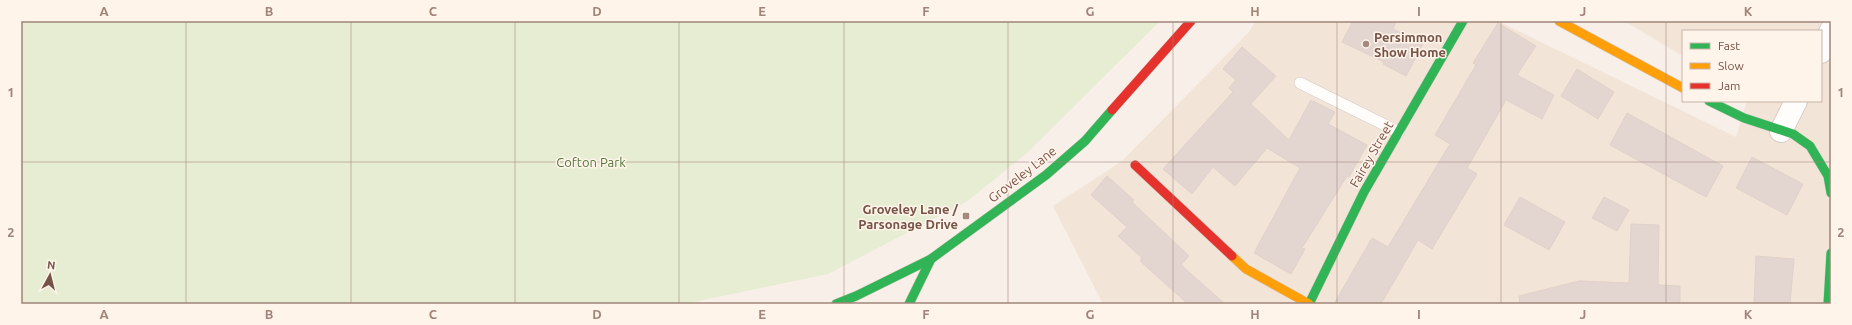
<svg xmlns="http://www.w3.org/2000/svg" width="1852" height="325" font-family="Ubuntu,sans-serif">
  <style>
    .residential { fill: #f3e4d8 }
    .park { fill: #e6edd2 }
    .building { fill: #e3d6d0; stroke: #e0d1ca }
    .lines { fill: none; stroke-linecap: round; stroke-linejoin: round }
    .lane-casing { stroke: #d6cbc5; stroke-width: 12 }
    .street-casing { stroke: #d6cbc5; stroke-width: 24 }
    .fast-casing { stroke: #d6cbc5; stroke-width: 10 }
    .slow-casing { stroke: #d6cbc5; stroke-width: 10 }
    .jam-casing { stroke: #d6cbc5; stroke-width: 10 }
    .lane { stroke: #fefdfc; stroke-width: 11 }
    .street { stroke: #fefdfc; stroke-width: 22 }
    .fast { stroke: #30b455; stroke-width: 9 }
    .slow { stroke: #ff9f0a; stroke-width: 9 }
    .jam { stroke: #e5322d; stroke-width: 9 }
    .grid { fill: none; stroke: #a08479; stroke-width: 1; stroke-opacity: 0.55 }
    .poi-dot { fill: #a4897f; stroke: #fff4ea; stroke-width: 1.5 }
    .labels { text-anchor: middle; stroke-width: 3; stroke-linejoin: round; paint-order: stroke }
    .poi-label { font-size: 13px; font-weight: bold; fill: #775247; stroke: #fff4ea; text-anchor: start }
    .street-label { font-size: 13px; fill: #775247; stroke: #fff4ea }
    .park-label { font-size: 13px; fill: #55773c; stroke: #fff4ea }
    .neatline { fill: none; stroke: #a08479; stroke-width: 1.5 }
    .grid-label { font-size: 13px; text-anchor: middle; font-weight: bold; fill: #a08479 }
  </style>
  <rect width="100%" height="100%" fill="#f7efe8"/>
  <path class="residential" d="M1256,21H1498L1736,137L1747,101H1821V31H1683V56L1624,21H1831V304H1103L1053,206L1122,161L1248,33Z"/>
  <path class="park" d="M21,21H1160L1027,153L966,202L828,274L684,304H21Z"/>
  <g class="building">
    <path d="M1353,21H1396L1393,29L1423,44L1406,76L1383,64L1384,62L1342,42Z"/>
    <path d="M1498,23L1536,46L1517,75L1554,95L1542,119L1506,100L1467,168L1477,174L1432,249L1418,240L1381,304H1334L1372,238L1388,247L1450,144L1435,135L1476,65L1473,63Z"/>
    <path d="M1242,47L1276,76L1251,104L1289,140L1311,100L1335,112L1328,124L1367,145L1349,177L1347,176L1302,248L1305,249L1291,274L1254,253L1300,168L1267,148L1235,186L1213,167L1192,194L1163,169L1233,92L1229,88L1236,80L1223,69Z"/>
    <path d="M1577,69L1614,92L1598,119L1561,96Z"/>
    <path d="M1627,113L1723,166L1706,197L1610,145Z"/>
    <path d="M1752,157L1803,184L1787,215L1736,188Z"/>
    <path d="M1107,176L1134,200L1132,202L1189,256L1181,265L1225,304H1188L1140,261L1142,258L1118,236L1127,227L1091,195Z"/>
    <path d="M1520,197L1565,222L1549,250L1504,225Z"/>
    <path d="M1604,197L1629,210L1617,231L1592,218Z"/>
    <path d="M1631,224L1659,225L1658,285L1680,286V304H1520L1519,296L1579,281L1629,283Z"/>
    <path d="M1756,256L1794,259L1790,304H1754Z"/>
  </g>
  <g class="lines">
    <g class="lane-casing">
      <path id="lane" d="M1300,83L1399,132"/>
    </g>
    <g class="street-casing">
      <g id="street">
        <path d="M1821,52L1831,30"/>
        <path d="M1781,131L1796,101"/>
      </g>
    </g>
    <g class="fast-casing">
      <g id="fast">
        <path d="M1709,101L1744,118L1793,134L1810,146L1828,176L1831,193"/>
        <path d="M836,304L856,296L931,259L1046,175L1085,141L1112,110"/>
        <path d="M909,304L931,259"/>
        <path d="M1309,304L1364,192L1463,21"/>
        <path d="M1828,304L1831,253"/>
      </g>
    </g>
    <g class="slow-casing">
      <g id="slow">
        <path d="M1559,21L1683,88"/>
        <path d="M1232,256L1246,269L1309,304"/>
      </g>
    </g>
    <g class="jam-casing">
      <g id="jam">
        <path d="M1112,110L1191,21"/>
        <path d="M1135,165L1232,256"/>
      </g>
    </g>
    <use href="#lane" class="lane"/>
    <use href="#street" class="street"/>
    <use href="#fast" class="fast"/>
    <use href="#slow" class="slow"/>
    <use href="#jam" class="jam"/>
  </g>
  <path class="grid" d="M186,21V304M351,21V304M515,21V304M679,21V304M844,21V304M1008,21V304M1173,21V304M1337,21V304M1501,21V304M1666,21V304M21,162H1831"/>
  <g class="poi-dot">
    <circle cx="1366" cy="44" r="4"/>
    <rect x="962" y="212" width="8" height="8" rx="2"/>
  </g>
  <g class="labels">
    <g class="poi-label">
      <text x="1374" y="42">Persimmon<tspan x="1374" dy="15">Show Home</tspan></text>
      <text x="958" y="214" text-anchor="end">Groveley Lane /<tspan x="958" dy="15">Parsonage Drive</tspan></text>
    </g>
    <g class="street-label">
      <text transform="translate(1371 154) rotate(-60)" y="5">Fairey Street</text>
      <text transform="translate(1022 174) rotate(-38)" y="5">Groveley Lane</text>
    </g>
    <g class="park-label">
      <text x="591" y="167">Cofton Park</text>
    </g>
  </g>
  <rect width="1852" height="325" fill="none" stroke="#fff4ea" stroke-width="44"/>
  <rect x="1682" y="30" width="140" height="72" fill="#fff4ea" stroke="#c9b3a9"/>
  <rect x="1690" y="43" width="20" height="6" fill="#30b455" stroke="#c9b3a9"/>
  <text x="1718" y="50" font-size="12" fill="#775247">Fast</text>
  <rect x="1690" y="63" width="20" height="6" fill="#ff9f0a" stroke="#c9b3a9"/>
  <text x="1718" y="70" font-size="12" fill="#775247">Slow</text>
  <rect x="1690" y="83" width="20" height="6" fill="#e5322d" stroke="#c9b3a9"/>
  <text x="1718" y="90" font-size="12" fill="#775247">Jam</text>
  <g transform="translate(50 275) rotate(7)" stroke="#fff4ea" stroke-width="3" paint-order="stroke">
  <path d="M0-3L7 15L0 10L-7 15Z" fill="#775247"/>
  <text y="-6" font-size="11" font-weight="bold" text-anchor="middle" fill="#775247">N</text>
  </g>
  <rect x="22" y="22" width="1808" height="281" class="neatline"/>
  <g class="grid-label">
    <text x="104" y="16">A</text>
    <text x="269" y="16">B</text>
    <text x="433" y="16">C</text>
    <text x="597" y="16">D</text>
    <text x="762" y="16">E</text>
    <text x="926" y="16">F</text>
    <text x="1090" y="16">G</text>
    <text x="1255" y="16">H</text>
    <text x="1419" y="16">I</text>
    <text x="1583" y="16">J</text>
    <text x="1748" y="16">K</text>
    <text x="11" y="97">1</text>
    <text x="1841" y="97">1</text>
    <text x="11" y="237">2</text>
    <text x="1841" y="237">2</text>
    <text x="104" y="319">A</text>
    <text x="269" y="319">B</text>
    <text x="433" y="319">C</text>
    <text x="597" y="319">D</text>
    <text x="762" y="319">E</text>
    <text x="926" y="319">F</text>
    <text x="1090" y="319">G</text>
    <text x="1255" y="319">H</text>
    <text x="1419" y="319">I</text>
    <text x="1583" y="319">J</text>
    <text x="1748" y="319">K</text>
  </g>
</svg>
